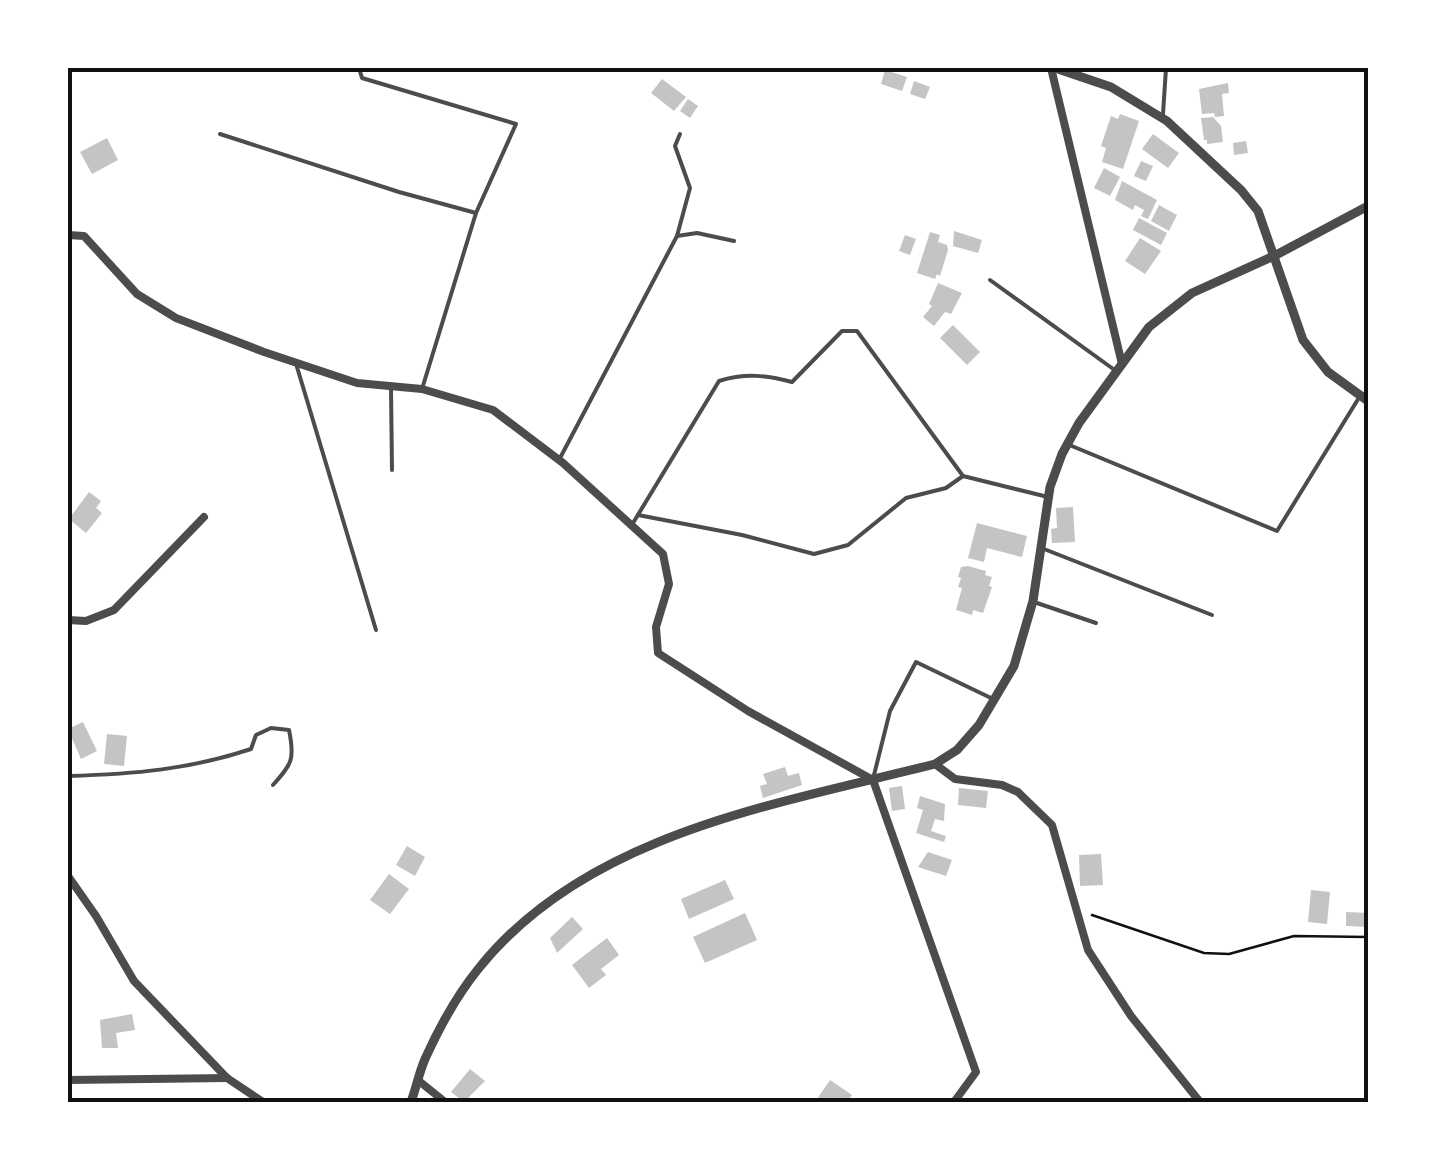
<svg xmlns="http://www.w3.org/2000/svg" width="1436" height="1170" font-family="'Fira Sans Condensed',sans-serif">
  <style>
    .building { fill: #c4c4c4 }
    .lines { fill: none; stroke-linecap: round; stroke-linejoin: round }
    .path { stroke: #111; stroke-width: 2.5 }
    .service { stroke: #4c4c4c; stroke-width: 4 }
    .minor { stroke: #4c4c4c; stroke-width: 8 }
    .tertiary { stroke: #4c4c4c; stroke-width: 9 }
    .neatline { fill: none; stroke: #111; stroke-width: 4 }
  </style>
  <rect width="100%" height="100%" fill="#fff"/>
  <g class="building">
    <path d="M885,70L907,77L902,91L881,84Z"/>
    <path d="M662,79L686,97L674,111L651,93Z"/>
    <path d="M914,81L930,87L925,99L910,94Z"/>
    <path d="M1228,83L1229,93L1222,94L1224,116L1215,117L1214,113L1202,114L1199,89Z"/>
    <path d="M688,99L698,106L690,118L680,111Z"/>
    <path d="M1120,114L1139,121L1123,169L1102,162L1106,148L1101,146L1111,116L1118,119Z"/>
    <path d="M1213,117L1221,126L1223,142L1207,144V140H1204L1201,118Z"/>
    <path d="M1153,134L1179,153L1168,168L1142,149Z"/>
    <path d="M107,138L118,160L92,174L80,152Z"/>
    <path d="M1246,141L1248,153L1234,155L1233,143Z"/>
    <path d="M1141,161L1153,166L1146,181L1134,176Z"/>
    <path d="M1104,168L1120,177L1110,196L1094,188Z"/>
    <path d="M1122,181L1157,200L1148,219L1141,216L1144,210L1135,205L1133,210L1115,200Z"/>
    <path d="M1159,205L1177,215L1169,231L1151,221Z"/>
    <path d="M1139,218L1167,233L1161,245L1133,230Z"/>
    <path d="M954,231L982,240L978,253L953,246Z"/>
    <path d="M930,232L940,235L938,242L947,245L948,250L940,276L937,274L935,279L917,273Z"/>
    <path d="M905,235L916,239L910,255L899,251Z"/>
    <path d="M1140,238L1161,251L1145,274L1125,261Z"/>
    <path d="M938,283L962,293L951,314L945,312L934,326L923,317L932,306L929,304Z"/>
    <path d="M953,325L980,352L967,365L940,338Z"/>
    <path d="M89,492L101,501L96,508L102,513L86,533L69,519Z"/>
    <path d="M1073,507L1075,542L1052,543L1051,529L1057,528L1056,508Z"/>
    <path d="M977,523L1027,536L1022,557L987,548L984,562L968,558Z"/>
    <path d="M968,566L986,571L985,575L992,577L989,586L992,587L983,613L973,610L972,615L956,610L962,588L958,587L961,578L958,577L961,567Z"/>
    <path d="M83,722L97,751L81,759L68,729Z"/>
    <path d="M107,734L127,736L124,766L104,764Z"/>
    <path d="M785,767L788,776L799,773L802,785L763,798L760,786L767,784L763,774Z"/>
    <path d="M902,786L905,809L892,811L889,788Z"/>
    <path d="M959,788L988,791L986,808L958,805Z"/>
    <path d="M920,796L945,804L944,821L935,819L931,831L946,836L944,842L916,833L923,810L917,808Z"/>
    <path d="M407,846L425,857L415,876L396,865Z"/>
    <path d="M928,852L952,860L946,876L918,867Z"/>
    <path d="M1101,854L1103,885L1080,886L1079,855Z"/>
    <path d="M389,874L409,889L390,914L370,900Z"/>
    <path d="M725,880L734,899L689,919L681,899Z"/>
    <path d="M1311,890L1330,892L1327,924L1308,922Z"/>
    <path d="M1346,912L1368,913V927L1346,926Z"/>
    <path d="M745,913L757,940L705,963L693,937Z"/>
    <path d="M572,917L583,929L557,953L550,938Z"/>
    <path d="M607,938L619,955L601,969L606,975L589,988L572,965Z"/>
    <path d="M132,1014L135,1030L116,1033L118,1048H102L100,1020Z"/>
    <path d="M470,1069L485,1081L464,1102L451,1092Z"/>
    <path d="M830,1080L852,1095L847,1102H815Z"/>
  </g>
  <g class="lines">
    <path class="path" d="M1092,915L1204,953L1229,954L1294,936L1368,937"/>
    <g class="service">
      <path d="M359,68L362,78L516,124L476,213L422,389"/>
      <path d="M1163,114L1166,68"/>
      <path d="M220,134L399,192L476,213"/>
      <path d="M677,236L690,188L675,146L680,134"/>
      <path d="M990,280L1116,371"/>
      <path d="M297,367L376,630"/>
      <path d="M391,389L392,470"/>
      <path d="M1067,444L1277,531L1360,396"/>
      <path d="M559,460L677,236L697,233L734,241"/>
      <path d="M638,515L742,535L814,554L848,545L906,498L946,488L963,476"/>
      <path d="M633,523L719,381C745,373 766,375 792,382L842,331H857L963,476L1048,497"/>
      <path d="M1044,549L1212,615"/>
      <path d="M1034,602L1096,623"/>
      <path d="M874,775L890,711L916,662L991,698"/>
      <path d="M68,776C133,774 188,770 251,749L256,735L271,728L289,730C295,759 292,764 273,785"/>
    </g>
    <g class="minor">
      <path d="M1051,68L1122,364"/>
      <path d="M68,235L84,236L137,294L176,318L264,352L357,383L422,389L493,410L563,463L663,554L669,584L656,627L658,653L748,711L873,780L976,1072L954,1102"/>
      <path d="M68,620L86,621L114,610L204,517"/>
      <path d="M935,764L955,779L1002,785L1018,792L1052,825L1088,950L1131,1016L1200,1102"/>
      <path d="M68,876L96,916L134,981L227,1078L263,1102"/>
      <path d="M68,1080L227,1078"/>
      <path d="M419,1081L445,1102"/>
    </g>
    <g class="tertiary">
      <path d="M1055,68L1111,87L1167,121L1241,190L1258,211L1303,340L1328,372L1368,401"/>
      <path d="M411,1102C416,1088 419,1073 425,1059C439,1028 457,995 479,968C587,833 778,804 935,764L957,750L979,725L1014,666L1033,601L1050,487L1062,454L1079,423L1149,327L1192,293L1276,255L1368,206"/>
    </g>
  </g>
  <rect width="1436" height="1170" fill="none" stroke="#ffffff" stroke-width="140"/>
  <rect x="70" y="70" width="1296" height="1030" class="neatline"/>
</svg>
